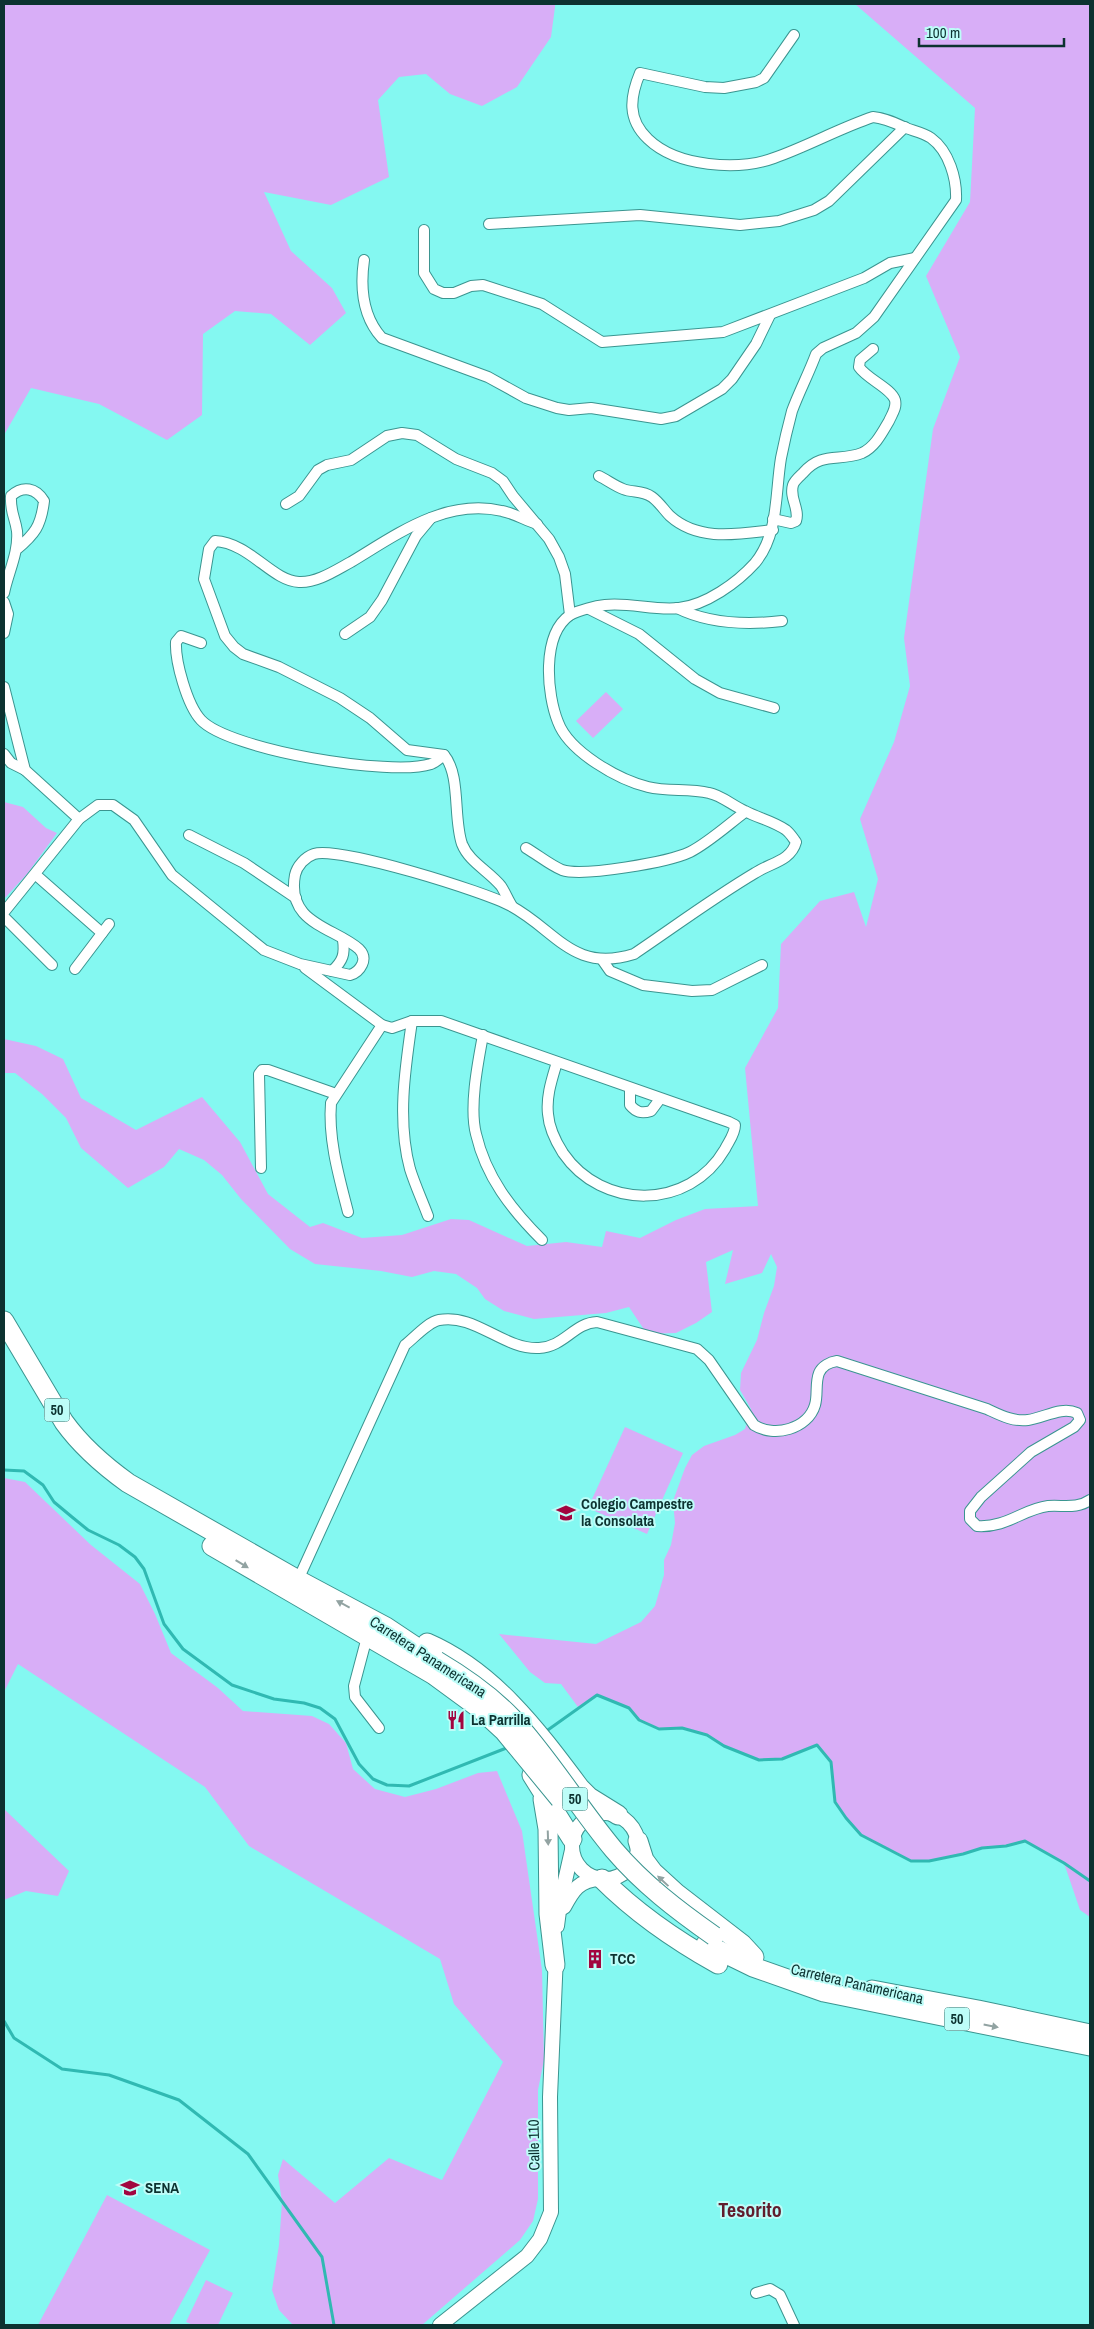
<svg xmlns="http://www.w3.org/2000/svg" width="1094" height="2329" font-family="'Archivo Narrow',sans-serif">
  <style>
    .green { fill: #d8aef7 }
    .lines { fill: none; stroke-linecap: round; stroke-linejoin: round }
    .stream { stroke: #30b9b2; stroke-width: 3 }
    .street-casing { stroke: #3b9590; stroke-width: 12 }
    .secondary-casing { stroke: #3b9590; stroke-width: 16 }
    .highway-casing { stroke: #3b9590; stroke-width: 21 }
    .street { stroke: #fff; stroke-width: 10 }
    .secondary { stroke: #fff; stroke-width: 14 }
    .highway { stroke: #fff; stroke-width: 19 }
    .highway-bridge-casing { stroke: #3b9590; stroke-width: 21; stroke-linecap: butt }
    .highway-bridge { stroke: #fff; stroke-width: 19 }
    .oneway { fill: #92a3a2 }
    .labels { text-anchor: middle; stroke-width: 4; stroke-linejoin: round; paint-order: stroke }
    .shield { fill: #bdfdf8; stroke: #416f6c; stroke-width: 1 }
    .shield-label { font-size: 14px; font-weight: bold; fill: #0c3230 }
    .poi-label { font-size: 15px; font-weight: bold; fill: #0c3230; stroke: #bdfdf8; text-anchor: start }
    .street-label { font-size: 15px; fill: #0c3230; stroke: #bdfdf8 }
    .district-label { font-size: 20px; font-weight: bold; fill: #611c2c; stroke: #bdfdf8 }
  </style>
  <rect width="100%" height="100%" fill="#84f8f1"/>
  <g class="green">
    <path d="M4,4H555V7L551,37L517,87L482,106L450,94L426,74L399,77L378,100L389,177L331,205L264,192L291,251L332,288L346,313L310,345L271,314L235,311L203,334L202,415L167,440L99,404L31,388L4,435Z"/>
    <path d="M855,4H1090V1917L1080,1910L1064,1863L1025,1841L1006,1846L982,1848L963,1854L929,1861H911L861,1835L846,1818L835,1802L831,1762L817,1745L782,1759L759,1760L724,1746L707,1735L682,1728L659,1729L639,1720L629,1708L597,1695L578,1707L561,1684L545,1683L530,1672L499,1634L596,1644L641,1622L655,1606L664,1575V1560L671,1545L675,1523L673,1501L685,1468L692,1455L704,1446L735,1435L745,1429L751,1409L740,1390L741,1373L757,1340L764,1313L774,1286L777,1267L771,1254L762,1273L725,1284L733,1250L706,1262L712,1312L696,1323L676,1333L647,1334L629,1307L606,1313L534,1319L504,1311L485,1299L477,1288L456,1274L434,1271L412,1277L381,1271L315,1264L290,1249L241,1199L222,1175L204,1160L179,1149L164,1167L128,1188L81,1148L66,1118L42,1094L15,1073H4V1039L36,1046L63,1059L81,1098L136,1130L202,1097L240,1142L268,1194L310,1227L323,1223L362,1238L402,1235L451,1219L469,1220L527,1246L566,1242L602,1247L606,1231L640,1238L676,1220L705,1209L758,1206L745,1068L778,1008L781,944L820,901L854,892L866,927L878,879L860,819L894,742L910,686L904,638L933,429L960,357L926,276L970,202L975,108Z"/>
    <path d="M606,692L623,709L593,738L576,721Z"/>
    <path d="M4,802L23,807L46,828L57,833L27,874L4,899Z"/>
    <path d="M625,1427L683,1453L647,1534L588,1508Z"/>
    <path d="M4,1478L25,1482L91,1545L140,1584L155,1614L171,1653L218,1688L243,1711L312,1716L329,1724L346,1743L353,1769L375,1789L405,1797L436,1789L478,1773L497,1771L522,1831L542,1970L544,2060L538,2090V2199L533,2221L520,2240L422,2325H293L279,2310L272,2290L279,2245L282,2202L278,2175L283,2159L335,2203L389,2158L442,2180L503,2062L454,2004L440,1959L249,1846L205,1787L18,1664L4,1692Z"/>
    <path d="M4,1809L69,1871L58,1896L26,1891L4,1900Z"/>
    <path d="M107,2195L210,2250L169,2325H38Z"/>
    <path d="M206,2280L233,2293L218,2325H193L186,2322Z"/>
  </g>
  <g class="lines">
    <g class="stream">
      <path d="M4,1470L24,1471L43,1485L54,1502L72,1517L88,1530L119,1545L135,1557L144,1569L164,1624L183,1649L232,1685L274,1699L304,1703L320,1708L335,1719L359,1764L373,1779L387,1785L409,1786L509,1747"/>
      <path d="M545,1732L597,1695L629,1708L639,1720L659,1729L682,1728L707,1735L724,1746L759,1760L782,1759L817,1745L831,1762L835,1802L846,1818L861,1835L911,1861H929L963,1854L982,1848L1006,1846L1025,1841L1064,1863L1090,1881"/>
      <path d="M4,2021L14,2038L62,2069L109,2075L179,2100L248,2154L322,2257L334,2325"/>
    </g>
    <g class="street-casing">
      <g id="street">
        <path d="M489,224L640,215L740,225L779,221L814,210L829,201L905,127"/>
        <path d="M424,230V273L434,289L443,293H454L471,286L483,285L542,304L602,342L723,332L864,278L890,263L915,258"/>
        <path d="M364,260C360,288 362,316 382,338L488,377L526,398L557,408L569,410L591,408L661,419L676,416L722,389L732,379L756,344L770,315"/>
        <path d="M599,476C607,480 615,486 623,489C633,493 642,490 652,497C659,502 664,510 670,516C699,542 738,534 773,530"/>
        <path d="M286,504L299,496L318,470L327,465L351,460L387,436L402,433L417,435L456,459L492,473L503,481L513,496L549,539L559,557L565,574L570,615"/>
        <path d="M773,519L791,523L796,521C800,509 789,498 793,485C794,481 800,476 803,473C822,451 839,462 862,453C875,447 882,433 889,421C892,414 897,408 895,400C891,388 867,379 859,367L860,360L873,349"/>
        <path d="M4,593C8,573 19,552 17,531C15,517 10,512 11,496C23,485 36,488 44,501C41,526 35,534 16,550"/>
        <path d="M4,602L8,614L4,633"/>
        <path d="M677,608C709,624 747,625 782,621"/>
        <path d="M589,609L639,634L695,679L720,693L774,708"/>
        <path d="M345,634L370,617L382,600L416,536L431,518"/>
        <path d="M201,643L181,636L176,642C175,661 187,705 201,720C229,750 392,777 431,764C436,762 440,758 444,755"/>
        <path d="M4,687L25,770L79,819"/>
        <path d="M4,754L11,763L25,770"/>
        <path d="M189,835L244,863L296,898"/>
        <path d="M526,848C538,855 550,865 562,870C583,877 669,862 690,852C708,843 729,824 745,812"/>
        <path d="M36,875L102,933"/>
        <path d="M512,906C508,900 505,892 501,886C489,871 469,862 462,844C453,818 461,775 444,755L407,750L370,718L340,698L279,667L243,654L234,647L225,636L204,579L209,549L215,541C250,543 272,581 299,582C317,583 336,570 351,562C396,535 445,498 502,511C513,513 525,520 537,524"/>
        <path d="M4,912L79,819L98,805H113L134,820L172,875L264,950L300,964L350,975C360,972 369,959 359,949C334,927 286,924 295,875C297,866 305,857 314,854C339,846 486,892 511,906C557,931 573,973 634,954C674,927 713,898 755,873C770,863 791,861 796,842C793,838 790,833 786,830C773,821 758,818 745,811C733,806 721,795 709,793C689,788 668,792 648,787C619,780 569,752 558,722C547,695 541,635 570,615C579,610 596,606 605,605C629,602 655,611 679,608C706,605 737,583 755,563C779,534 775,494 781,458C784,443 788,426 792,411C799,392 809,373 816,354L823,348L856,333L874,317L956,200C957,179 949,151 931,138C924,133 914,131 906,128C895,123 885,118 873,117C840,128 808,146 774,158C738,171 677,167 648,139C627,119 630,97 640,73L705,87L724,88L756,82L764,78L794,35"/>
        <path d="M4,917L52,965"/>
        <path d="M603,961L610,971L643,985L692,991L712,990L762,965"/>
        <path d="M305,968L382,1025L392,1028L412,1021H441L729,1122L735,1125C735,1134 729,1141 725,1149C689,1211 602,1210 563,1153C556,1142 549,1128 548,1114C546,1096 552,1079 557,1062"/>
        <path d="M75,969L109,924"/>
        <path d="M332,971C343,961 345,954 343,940"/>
        <path d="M412,1021C405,1069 397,1121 410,1169C415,1185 422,1200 428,1216"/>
        <path d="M483,1035C478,1062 469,1107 476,1134C486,1177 511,1209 542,1240"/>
        <path d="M630,1088V1105C636,1112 641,1114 651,1111L660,1099"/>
        <path d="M261,1168L259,1074L262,1070H268L336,1094"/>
        <path d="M348,1212C339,1177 328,1139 331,1103L382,1025"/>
        <path d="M298,1580L405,1345C414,1338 428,1322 439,1320C475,1313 504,1350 539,1348C564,1347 574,1323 597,1322L697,1349L709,1360L754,1425C774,1438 808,1429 815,1405C818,1395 815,1383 819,1373C822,1366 830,1362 837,1361L987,1409C1000,1415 1013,1422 1028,1420C1044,1418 1061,1406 1077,1413L1080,1420L1074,1427L1031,1452L981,1497L970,1511V1519L977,1526C1007,1528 1023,1509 1048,1506C1064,1505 1077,1509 1090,1500"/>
        <path d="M367,1637L354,1686L355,1697L379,1728"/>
        <path d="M756,2293L770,2289L780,2295L794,2325"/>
      </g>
    </g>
    <g class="secondary-casing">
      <g id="secondary">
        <circle cx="605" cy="1846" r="33"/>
        <path d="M564,1907C573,1890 579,1880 600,1879"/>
        <path d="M557,1926L560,1903L572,1850"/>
        <path d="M440,2325L527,2256L540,2239L551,2212L550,2097L556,1955"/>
      </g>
    </g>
    <g class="highway-casing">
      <g id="highway">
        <path d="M4,1321L64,1422C82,1447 103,1465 128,1483L298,1580L386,1627L437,1661"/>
        <path d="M212,1546L434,1675"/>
        <path d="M427,1643C494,1672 538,1732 580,1788L589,1797L618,1815"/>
        <path d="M532,1775L572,1839"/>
        <path d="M543,1799L548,1829L549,1914L555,1965"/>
        <path d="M638,1841L644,1860L653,1872L676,1893L742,1944L754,1957"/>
        <path d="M602,1879C637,1914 675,1940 718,1964"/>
        <path d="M706,1944L753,1967L824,1992L1090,2046"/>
        <path d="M872,1990L978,2010L1090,2034"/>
      </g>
    </g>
    <use href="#street" class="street"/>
    <use href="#secondary" class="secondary"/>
    <use href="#highway" class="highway"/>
    <g class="highway-bridge-casing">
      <g id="highway-bridge">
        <path d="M437,1661C464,1677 490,1695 512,1718C550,1759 578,1807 614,1850C643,1884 677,1910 714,1936"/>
        <path d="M434,1675L479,1708L504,1731L560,1799"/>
      </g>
    </g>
    <use href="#highway-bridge" class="highway-bridge"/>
  </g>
  <defs><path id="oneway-solid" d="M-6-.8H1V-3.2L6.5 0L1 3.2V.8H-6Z" transform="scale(1.25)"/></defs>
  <g class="oneway">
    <use href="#oneway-solid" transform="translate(242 1564) rotate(31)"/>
    <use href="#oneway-solid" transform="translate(343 1604) rotate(-152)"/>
    <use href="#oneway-solid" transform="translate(548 1838) rotate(88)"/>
    <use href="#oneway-solid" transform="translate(663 1881) rotate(-137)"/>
    <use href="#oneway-solid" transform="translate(991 2026) rotate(11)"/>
  </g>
  <defs>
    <g id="school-bare" transform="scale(1.5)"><path d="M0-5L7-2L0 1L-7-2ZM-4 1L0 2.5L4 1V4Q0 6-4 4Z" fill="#a2053f" stroke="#bdfdf8" stroke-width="2.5" paint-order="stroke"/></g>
    <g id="restaurant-bare" transform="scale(1.5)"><path d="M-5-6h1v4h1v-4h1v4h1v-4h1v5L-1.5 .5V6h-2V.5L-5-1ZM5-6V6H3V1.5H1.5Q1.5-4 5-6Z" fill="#a2053f" stroke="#bdfdf8" stroke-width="2.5" paint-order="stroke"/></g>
    <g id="building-bare" transform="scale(1.5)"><path d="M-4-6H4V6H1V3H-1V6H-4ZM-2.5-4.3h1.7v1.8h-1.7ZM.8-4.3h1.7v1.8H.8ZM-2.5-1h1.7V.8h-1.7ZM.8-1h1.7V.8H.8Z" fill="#a2053f" stroke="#bdfdf8" stroke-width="2.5" paint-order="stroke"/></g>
    <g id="university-bare" transform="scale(1.5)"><path d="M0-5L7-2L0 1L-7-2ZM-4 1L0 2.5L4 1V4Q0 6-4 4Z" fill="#a2053f" stroke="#bdfdf8" stroke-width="2.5" paint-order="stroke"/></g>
  </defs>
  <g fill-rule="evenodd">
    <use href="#school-bare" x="566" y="1513"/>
    <use href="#restaurant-bare" x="456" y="1720"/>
    <use href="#building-bare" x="595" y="1959"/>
    <use href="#university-bare" x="130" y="2188"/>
  </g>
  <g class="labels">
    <g class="shield">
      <rect x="44.5" y="1398.5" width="25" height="23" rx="4"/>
      <rect x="562.5" y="1787.5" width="25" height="23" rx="4"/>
      <rect x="944.5" y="2007.5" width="25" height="23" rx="4"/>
    </g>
    <g class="shield-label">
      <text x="57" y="1415">50</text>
      <text x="575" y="1804">50</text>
      <text x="957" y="2024">50</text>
    </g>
    <g class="poi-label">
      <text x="581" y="1509">Colegio Campestre<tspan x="581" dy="17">la Consolata</tspan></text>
      <text x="471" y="1725">La Parrilla</text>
      <text x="610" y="1964">TCC</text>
      <text x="145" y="2193">SENA</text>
    </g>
    <g class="street-label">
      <text transform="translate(428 1657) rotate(33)" y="5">Carretera Panamericana</text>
      <text transform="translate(857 1984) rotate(13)" y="5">Carretera Panamericana</text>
      <text transform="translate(534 2145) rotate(-91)" y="5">Calle 110</text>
    </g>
    <g class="district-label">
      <text x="750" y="2217">Tesorito</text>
    </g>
  </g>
  <rect width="1094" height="2329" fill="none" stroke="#0c3230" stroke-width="10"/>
  <path d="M919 38v8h145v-8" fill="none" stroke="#0c3230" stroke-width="2.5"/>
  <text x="926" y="38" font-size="15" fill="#0c3230" stroke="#bdfdf8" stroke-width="4" paint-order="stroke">100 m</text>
</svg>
